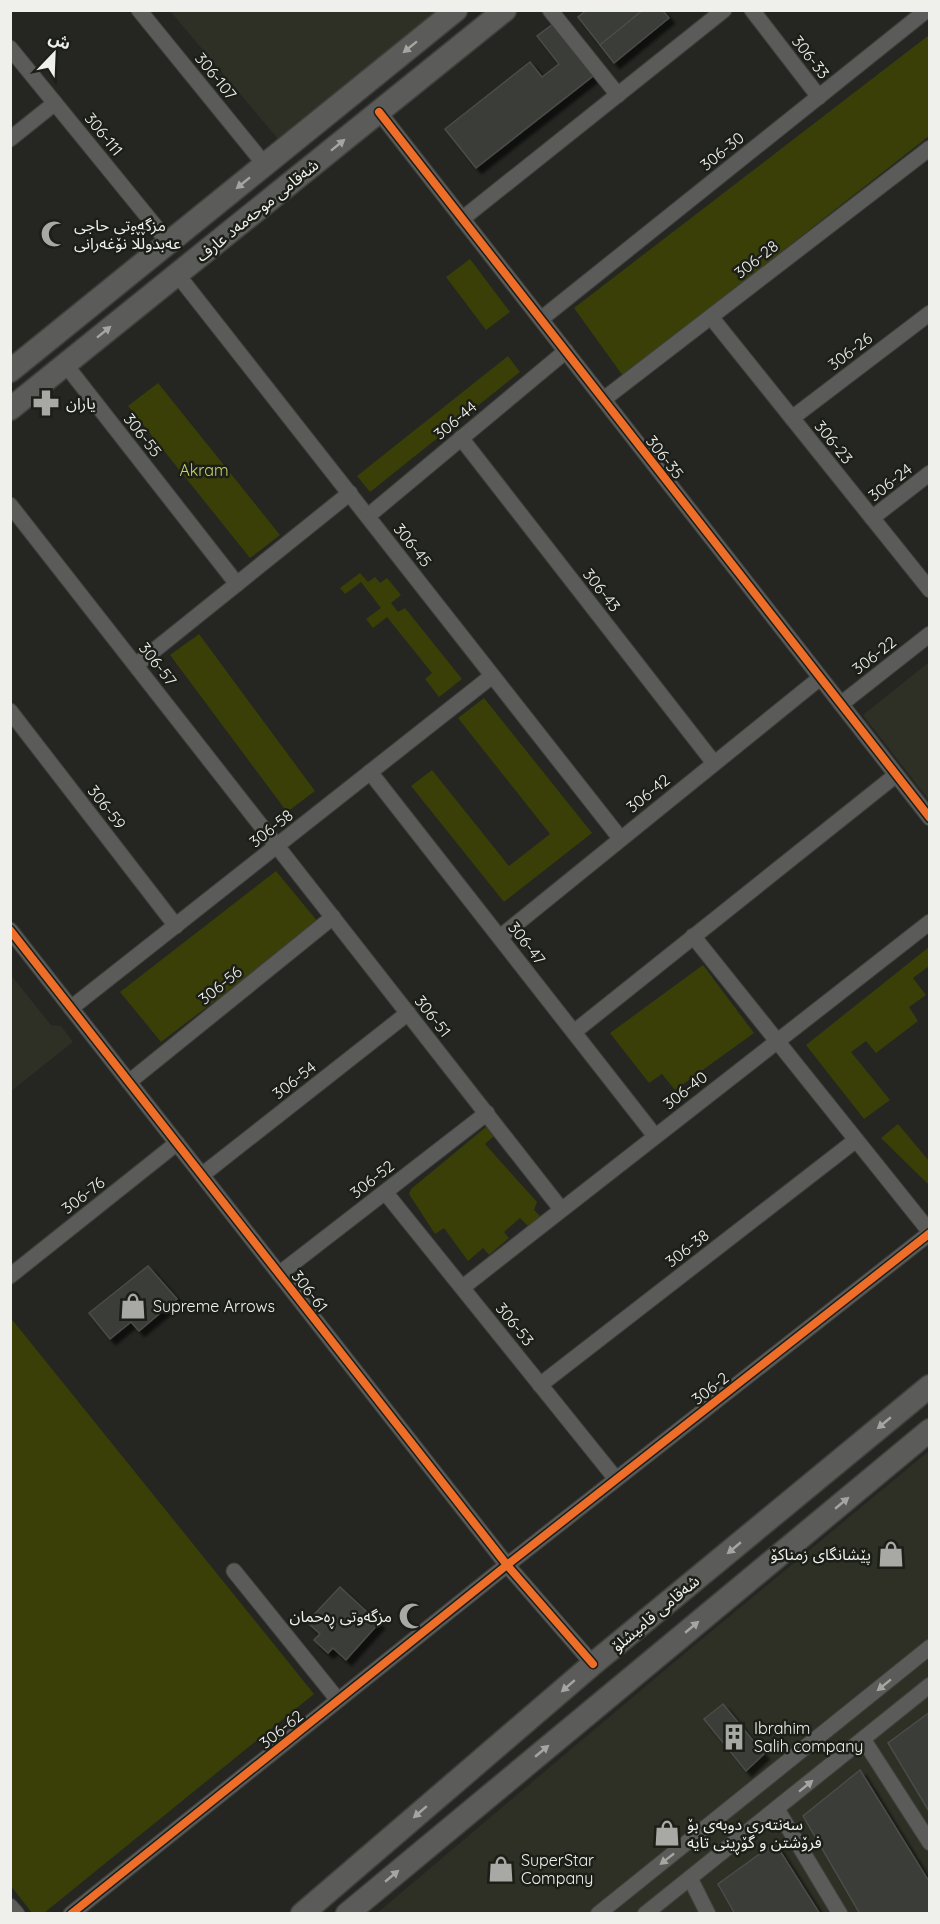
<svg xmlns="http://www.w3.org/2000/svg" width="940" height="1924" font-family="Quicksand,'Noto Sans Arabic',sans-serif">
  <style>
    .built { fill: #2e3025 }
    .green { fill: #393f07 }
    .building { fill: #3a3c38; stroke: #4b4b48; stroke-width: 1.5; filter: url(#shadow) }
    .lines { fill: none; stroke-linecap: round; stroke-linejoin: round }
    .street-casing { stroke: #3f403d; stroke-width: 17 }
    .secondary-casing { stroke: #3f403d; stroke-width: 25 }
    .street { stroke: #5b5c59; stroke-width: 15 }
    .secondary { stroke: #5b5c59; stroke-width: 22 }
    .cycleway-casing { stroke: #1c1e18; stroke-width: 11 }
    .cycleway { stroke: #ee6e29; stroke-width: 8 }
    .oneway { fill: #a5a6a2 }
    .labels { text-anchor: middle; stroke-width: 5; stroke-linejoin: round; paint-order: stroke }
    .street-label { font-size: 16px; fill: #eff0ec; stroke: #1c1e18 }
    .poi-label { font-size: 16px; fill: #eff0ec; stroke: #1c1e18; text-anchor: start }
    .park-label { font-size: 16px; fill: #c4d56a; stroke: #1c1e18 }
  </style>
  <defs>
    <filter id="shadow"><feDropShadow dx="5.5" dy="5.5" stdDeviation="1.5" flood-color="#0009"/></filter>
  </defs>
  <rect width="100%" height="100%" fill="#252622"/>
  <g class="built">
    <path d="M170,11H439L279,140Z"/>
    <path d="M929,662V800L863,715Z"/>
    <path d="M10,974L51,1025L61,1026L73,1042L11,1091Z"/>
    <path d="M929,1451V1913L376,1914L678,1659Z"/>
  </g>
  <g class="green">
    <path d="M929,35V136L623,376L574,308Z"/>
    <path d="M470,259L510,312L486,330L446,277Z"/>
    <path d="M508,356L520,372L370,492L357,476Z"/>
    <path d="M158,383L280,535L250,558L128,406Z"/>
    <path d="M360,573L368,582L375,577L380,583L387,578L401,595L391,603L398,612L405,608L462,679L439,697L425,679L432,673L387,617L373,628L366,619L381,608L361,582L345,594L340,588Z"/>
    <path d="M199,634L315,791L287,812L170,655Z"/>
    <path d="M484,698L592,833L504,902L411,786L432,770L509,866L550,834L458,718Z"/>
    <path d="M276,871L318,922L161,1042L120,992Z"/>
    <path d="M929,947V966L913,978L926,995L909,1007L918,1021L876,1053L866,1041L851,1052L890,1100L864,1119L806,1045Z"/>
    <path d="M703,965L754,1033L675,1090L662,1074L649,1083L610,1033Z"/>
    <path d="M898,1124L929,1161L928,1184L881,1138Z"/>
    <path d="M486,1127L494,1136L485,1144L537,1202L534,1210L542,1218L529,1227L520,1218L504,1232L509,1238L489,1255L483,1248L468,1261L444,1228L435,1234L409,1194L411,1189Z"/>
    <path d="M10,1317L314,1694L44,1913H32L11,1886Z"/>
  </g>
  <g class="building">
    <path d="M587,10H643L600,45L578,17Z"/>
    <path d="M643,10H662L669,18L614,63L600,45Z"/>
    <path d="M553,24L593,76L476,168L445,129L530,62L542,77L559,64L537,36Z"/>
    <path d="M148,1266L177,1299L139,1331L131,1322L110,1339L89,1313Z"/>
    <path d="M340,1587L379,1623L346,1660L333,1648L328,1653L314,1640L320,1634L307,1622Z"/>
    <path d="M723,1704L764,1754L746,1771L704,1719Z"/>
    <path d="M930,1712V1813L888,1743Z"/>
    <path d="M860,1770L930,1883V1914H860L803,1816Z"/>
    <path d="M775,1843L820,1914H735L718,1884Z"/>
  </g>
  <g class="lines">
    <g class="street-casing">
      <g id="street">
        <path d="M139,10L265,165"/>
        <path d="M550,10L618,95"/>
        <path d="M752,10L819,97"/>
        <path d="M10,48L169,243"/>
        <path d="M379,112L930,818"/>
        <path d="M10,139L55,103"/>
        <path d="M462,219L724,10"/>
        <path d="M177,274L620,838"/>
        <path d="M711,317L930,590"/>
        <path d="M541,319L927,10"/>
        <path d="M65,364L237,584"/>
        <path d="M604,399L930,148"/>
        <path d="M792,418L930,313"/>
        <path d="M461,438L714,763"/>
        <path d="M10,505L561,1209"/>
        <path d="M368,516L566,351"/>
        <path d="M872,518L930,473"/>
        <path d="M136,665L350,493"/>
        <path d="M841,704L930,634"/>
        <path d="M10,711L176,926"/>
        <path d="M370,772L655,1136"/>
        <path d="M10,930L507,1565L593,1664"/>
        <path d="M693,936L930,1232"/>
        <path d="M500,937L820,678"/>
        <path d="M71,1008L492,676"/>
        <path d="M574,1032L896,775"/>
        <path d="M129,1082L333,917"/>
        <path d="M202,1175L408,1013"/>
        <path d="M385,1192L616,1479"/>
        <path d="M279,1274L487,1113"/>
        <path d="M10,1276L177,1143"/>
        <path d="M463,1287L930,922"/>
        <path d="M540,1385L856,1140"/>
        <path d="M234,1571L338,1700"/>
        <path d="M863,1739L930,1843"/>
        <path d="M777,1809L840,1914"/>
        <path d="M690,1878L708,1914"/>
        <path d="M10,1906L17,1914"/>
        <path d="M71,1914L507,1565L930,1233"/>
        <path d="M598,1914L930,1647"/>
        <path d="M645,1914L930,1685"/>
      </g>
    </g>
    <g class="secondary-casing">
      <g id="secondary">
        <path d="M10,371L456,10"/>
        <path d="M10,409L505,10"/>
        <path d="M302,1914L593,1664L930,1386"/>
        <path d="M347,1914L930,1430"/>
      </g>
    </g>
    <use href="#street" class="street"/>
    <use href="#secondary" class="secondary"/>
    <g class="cycleway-casing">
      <g id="cycleway">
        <path d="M379,112L930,818"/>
        <path d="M10,930L507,1565L593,1664"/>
        <path d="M71,1914L507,1565L930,1233"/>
      </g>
    </g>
    <use href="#cycleway" class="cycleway"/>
  </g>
  <defs><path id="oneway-solid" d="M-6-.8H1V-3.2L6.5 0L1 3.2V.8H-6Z" transform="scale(1.5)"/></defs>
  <g class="oneway">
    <use href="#oneway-solid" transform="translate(410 47) rotate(141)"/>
    <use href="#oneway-solid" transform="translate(338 145) rotate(-39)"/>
    <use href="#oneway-solid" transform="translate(243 183) rotate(141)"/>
    <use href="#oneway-solid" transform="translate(104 332) rotate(-39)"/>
    <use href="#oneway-solid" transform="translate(884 1423) rotate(140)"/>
    <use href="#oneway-solid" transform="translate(842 1503) rotate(-40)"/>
    <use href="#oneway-solid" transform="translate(734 1548) rotate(140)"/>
    <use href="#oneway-solid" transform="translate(692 1627) rotate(-40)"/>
    <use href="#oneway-solid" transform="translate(884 1685) rotate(141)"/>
    <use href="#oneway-solid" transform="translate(568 1686) rotate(139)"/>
    <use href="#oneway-solid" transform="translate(542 1751) rotate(-40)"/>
    <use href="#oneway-solid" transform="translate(806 1786) rotate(-39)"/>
    <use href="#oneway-solid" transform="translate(420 1812) rotate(139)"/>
    <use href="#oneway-solid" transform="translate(667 1859) rotate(142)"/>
    <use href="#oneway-solid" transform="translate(392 1876) rotate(-40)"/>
  </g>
  <defs>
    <g id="mosque-bare" transform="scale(2.07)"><path d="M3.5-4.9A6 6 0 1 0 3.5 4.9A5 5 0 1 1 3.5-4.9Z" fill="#a8a9a5" stroke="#1c1e18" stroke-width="2.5" paint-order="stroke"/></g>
    <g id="pharmacy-bare" transform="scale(2.07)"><path d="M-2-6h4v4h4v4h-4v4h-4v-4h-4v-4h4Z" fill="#a8a9a5" stroke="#1c1e18" stroke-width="2.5" paint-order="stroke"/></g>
    <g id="shop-bare" transform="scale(2.07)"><path d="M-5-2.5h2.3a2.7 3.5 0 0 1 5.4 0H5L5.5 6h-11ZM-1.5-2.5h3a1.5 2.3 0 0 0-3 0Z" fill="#a8a9a5" stroke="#1c1e18" stroke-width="2.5" paint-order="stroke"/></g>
    <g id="building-bare" transform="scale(2.07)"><path d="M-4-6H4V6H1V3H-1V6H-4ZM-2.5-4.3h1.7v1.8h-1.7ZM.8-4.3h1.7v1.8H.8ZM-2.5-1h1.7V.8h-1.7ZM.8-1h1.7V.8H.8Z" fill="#a8a9a5" stroke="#1c1e18" stroke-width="2.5" paint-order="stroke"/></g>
  </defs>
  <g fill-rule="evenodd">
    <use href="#mosque-bare" x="54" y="234"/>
    <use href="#pharmacy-bare" x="46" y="403"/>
    <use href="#shop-bare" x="133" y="1306"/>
    <use href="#shop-bare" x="891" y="1554"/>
    <use href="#mosque-bare" x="412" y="1616"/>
    <use href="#building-bare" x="734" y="1737"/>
    <use href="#shop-bare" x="667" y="1833"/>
    <use href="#shop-bare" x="501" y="1869"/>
  </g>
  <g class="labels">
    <g class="street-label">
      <text transform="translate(811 57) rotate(52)" y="6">306-33</text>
      <text transform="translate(216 76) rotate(51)" y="6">306-107</text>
      <text transform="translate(104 134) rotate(51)" y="6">306-111</text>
      <text transform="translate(722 151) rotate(-39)" y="6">306-30</text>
      <text transform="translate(257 210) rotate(-39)" y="6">شەقامی موحەمەد عارف</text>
      <text transform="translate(756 259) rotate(-38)" y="6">306-28</text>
      <text transform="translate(850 351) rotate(-37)" y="6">306-26</text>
      <text transform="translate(455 420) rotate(-40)" y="6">306-44</text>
      <text transform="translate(143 435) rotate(52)" y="6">306-55</text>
      <text transform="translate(834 442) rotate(51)" y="6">306-23</text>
      <text transform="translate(665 457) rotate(52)" y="6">306-35</text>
      <text transform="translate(890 482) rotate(-38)" y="6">306-24</text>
      <text transform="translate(413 545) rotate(52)" y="6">306-45</text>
      <text transform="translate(602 590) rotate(52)" y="6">306-43</text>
      <text transform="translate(874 655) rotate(-38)" y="6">306-22</text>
      <text transform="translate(158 664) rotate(52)" y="6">306-57</text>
      <text transform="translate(648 793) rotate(-39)" y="6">306-42</text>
      <text transform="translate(107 807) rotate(52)" y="6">306-59</text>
      <text transform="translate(271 828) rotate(-38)" y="6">306-58</text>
      <text transform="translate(527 943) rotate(52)" y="6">306-47</text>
      <text transform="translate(220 985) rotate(-39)" y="6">306-56</text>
      <text transform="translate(433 1016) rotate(52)" y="6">306-51</text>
      <text transform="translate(294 1080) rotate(-38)" y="6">306-54</text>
      <text transform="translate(685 1090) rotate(-38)" y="6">306-40</text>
      <text transform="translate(372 1179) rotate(-38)" y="6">306-52</text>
      <text transform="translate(83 1195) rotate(-38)" y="6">306-76</text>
      <text transform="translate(687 1248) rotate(-38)" y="6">306-38</text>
      <text transform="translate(310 1291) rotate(52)" y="6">306-61</text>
      <text transform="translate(515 1324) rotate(51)" y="6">306-53</text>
      <text transform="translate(710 1388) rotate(-38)" y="6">306-2</text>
      <text transform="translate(655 1613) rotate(-40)" y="6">شەقامی قامیشلۆ</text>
      <text transform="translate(281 1729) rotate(-39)" y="6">306-62</text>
    </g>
    <g class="poi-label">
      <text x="74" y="231">مزگەوتی حاجی<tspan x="74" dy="18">عەبدوڵڵا نۆغەرانی</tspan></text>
      <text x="66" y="409">یاران</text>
      <text x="153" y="1312">Supreme Arrows</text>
      <text x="871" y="1560" text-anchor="end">پێشانگای زمناكۆ</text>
      <text x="392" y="1622" text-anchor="end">مزگەوتی ڕەحمان</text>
      <text x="754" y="1734">Ibrahim<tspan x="754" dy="18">Salih company</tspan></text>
      <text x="687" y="1830">سەنتەری دوبەی بۆ<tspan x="687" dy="18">فرۆشتن و گۆڕینی تایە</tspan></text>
      <text x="521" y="1866">SuperStar<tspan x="521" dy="18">Company</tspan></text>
    </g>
    <g class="park-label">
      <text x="204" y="476">Akram</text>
    </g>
  </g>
  <rect width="940" height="1924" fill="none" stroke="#eff0ec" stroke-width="24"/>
  <g transform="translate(54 54) rotate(23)" stroke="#1c1e18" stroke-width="4.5" paint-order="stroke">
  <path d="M0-4.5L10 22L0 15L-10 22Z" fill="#eff0ec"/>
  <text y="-9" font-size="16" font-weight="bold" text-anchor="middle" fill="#eff0ec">ش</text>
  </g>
</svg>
